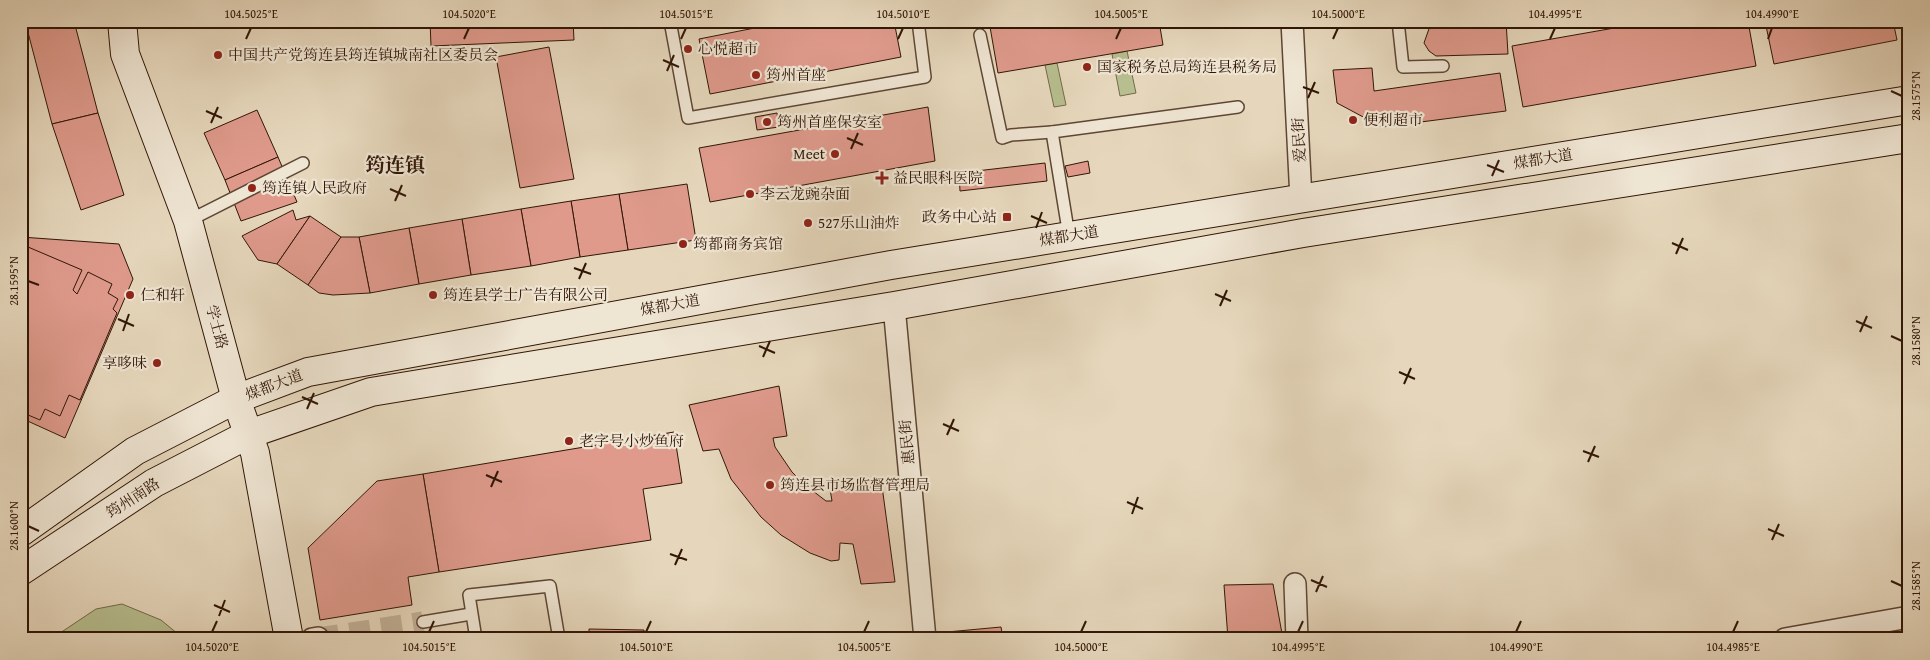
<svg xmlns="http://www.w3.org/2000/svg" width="1930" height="660" font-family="'Gentium Book Plus','Noto Serif SC',serif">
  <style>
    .green { fill: #b7be8f; stroke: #746a4a }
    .building { fill: #df9a8c; stroke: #301606 }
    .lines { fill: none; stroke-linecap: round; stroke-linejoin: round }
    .minor-tunnel { stroke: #c2b098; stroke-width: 21; stroke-dasharray: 21 11; stroke-linecap: butt }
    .service-casing { stroke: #5e4634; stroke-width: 14 }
    .minor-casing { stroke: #5e4634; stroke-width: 24 }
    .secondary-casing { stroke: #301606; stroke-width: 30 }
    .service { stroke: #efe5d3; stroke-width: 11 }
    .minor { stroke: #efe5d3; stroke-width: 21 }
    .secondary { stroke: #efe5d3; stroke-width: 28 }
    .ticks { fill: none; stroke: #301606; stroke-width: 2 }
    .poi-dot { fill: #8f2418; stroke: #efe5d3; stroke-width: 2 }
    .labels { text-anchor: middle; stroke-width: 4.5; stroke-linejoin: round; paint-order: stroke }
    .poi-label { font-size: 15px; fill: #301606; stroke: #efe5d3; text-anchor: start }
    .street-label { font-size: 15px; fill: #301606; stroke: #efe5d3 }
    .district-label { font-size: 20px; font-weight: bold; fill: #301606; stroke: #efe5d3 }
    .neatline { fill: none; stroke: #301606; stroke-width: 2 }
    .ticks-label { font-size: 12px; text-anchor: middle; fill: #301606 }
  </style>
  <rect width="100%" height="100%" fill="#e6d7bc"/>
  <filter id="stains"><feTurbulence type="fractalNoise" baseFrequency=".004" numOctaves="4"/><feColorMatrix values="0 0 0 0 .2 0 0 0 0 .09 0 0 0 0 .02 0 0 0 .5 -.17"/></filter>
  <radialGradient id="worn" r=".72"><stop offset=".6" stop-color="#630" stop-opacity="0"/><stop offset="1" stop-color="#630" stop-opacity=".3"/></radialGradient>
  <g class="green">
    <path d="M1127,51L1136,93L1120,96L1112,54Z"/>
    <path d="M1057,63L1066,105L1054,107L1045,65Z"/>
    <path d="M122,604L161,620L184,639H51L96,609Z"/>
  </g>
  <g class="building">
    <path d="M25,21H74L98,113L52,124Z"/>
    <path d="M430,21H573L574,40L431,46Z"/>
    <path d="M790,21H894L901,57L710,94L699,39Z"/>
    <path d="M989,21H1159L1163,45L998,73Z"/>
    <path d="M1506,21L1508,54L1436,56L1429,51L1424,43L1431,23Z"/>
    <path d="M1654,21H1748L1756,66L1523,107L1512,46Z"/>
    <path d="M1765,21H1893L1897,40L1774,64Z"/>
    <path d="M549,47L574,179L520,188L496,57Z"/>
    <path d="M1372,68L1374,91L1500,73L1506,111L1382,127L1337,103L1333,70Z"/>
    <path d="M928,107L935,161L710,202L699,148Z"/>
    <path d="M257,110L278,157L225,180L204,133Z"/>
    <path d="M98,113L124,195L81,210L52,124Z"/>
    <path d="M777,113L779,127L757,130L755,117Z"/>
    <path d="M278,157L297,202L241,221L225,180Z"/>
    <path d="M1088,161L1090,173L1068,177L1065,166Z"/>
    <path d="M1045,163L1047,181L960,191L959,173Z"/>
    <path d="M687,184L696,240L628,250L619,194Z"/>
    <path d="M619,194L628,250L580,257L571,201Z"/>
    <path d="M571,201L580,257L531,266L521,209Z"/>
    <path d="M521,209L531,266L471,275L462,219Z"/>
    <path d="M293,210L296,220L310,216L277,264L258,260L242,236Z"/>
    <path d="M310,216L341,237L308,285L277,264Z"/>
    <path d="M462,219L471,275L419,284L409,228Z"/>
    <path d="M409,228L419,284L370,293L359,237Z"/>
    <path d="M21,237L119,244L133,279L65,438L21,418Z"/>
    <path d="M341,237H359L370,293L333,295L319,293L308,285Z"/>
    <path d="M21,244L82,270L73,290L77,294L88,272L112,284L108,293L118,299L113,309L117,313L80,400L69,395L60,416L45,409L40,420L21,412Z"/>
    <path d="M779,386L787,436L773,438L775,447L792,472L804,484L826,501H832L830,489L882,486L895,582L861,584L853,544L840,543L839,560L831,561L810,553L781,535L761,517L731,479L719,449L703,451L689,405Z"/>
    <path d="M674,432L682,483L643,489L651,540L439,572L423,474Z"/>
    <path d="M423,474L439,572L408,577L412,605L320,620L308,548L377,481Z"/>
    <path d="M1273,584L1283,639H1228L1224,585Z"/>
    <path d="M1001,627L1003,639H947V632Z"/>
    <path d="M589,629L644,630V639H589Z"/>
  </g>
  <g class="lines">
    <path class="minor-tunnel" d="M318,638L423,622"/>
    <g class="service-casing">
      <g id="service">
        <path d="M670,21L688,118L925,77L918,21"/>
        <path d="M1398,21L1403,67L1443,66"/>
        <path d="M980,35L1002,138L1011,135L1052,132"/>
        <path d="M188,221L303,163"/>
        <path d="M1069,236L1052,132L1238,107"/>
        <path d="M423,622L471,614"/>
        <path d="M476,639L469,595L550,586L559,639"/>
      </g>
    </g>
    <g class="minor-casing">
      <g id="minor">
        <path d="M1292,21L1301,199"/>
        <path d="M894,306L925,639"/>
        <path d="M1295,584L1297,639"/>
        <path d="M312,639L318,638"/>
        <path d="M1785,639L1909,617"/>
      </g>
    </g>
    <g class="secondary-casing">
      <g id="secondary">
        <path d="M122,21L125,54L188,221L236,399L255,453L289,639"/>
        <path d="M21,532L135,451L236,399L308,372L891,265L1909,100"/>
        <path d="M21,571L154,483L249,434L371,392L894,306L1303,233L1909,138"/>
      </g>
    </g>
    <use href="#service" class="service"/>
    <use href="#minor" class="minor"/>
    <use href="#secondary" class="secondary"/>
  </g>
  <path class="ticks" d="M246,39L251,28M464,39L469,28M681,39L686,28M898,39L903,28M1116,39L1121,28M1333,39L1338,28M1550,39L1555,28M1768,39L1772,28M663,60L679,67M667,71L674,55M1303,87L1319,93M1891,91L1902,96M1308,98L1315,82M206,111L222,118M211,123L218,107M847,138L863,145M851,149L858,133M1487,165L1504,172M1492,176L1499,160M390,189L406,196M395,201L402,185M1031,216L1047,223M1036,228L1042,212M1672,243L1688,250M1676,254L1683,238M574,268L591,274M579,279L586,263M28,281L39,285M1215,294L1231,301M1220,306L1227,290M118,319L134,326M1856,321L1872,328M123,331L129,314M1860,332L1867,316M1891,336L1902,341M759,346L775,353M763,357L770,341M1399,372L1415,379M1404,384L1411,368M302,397L318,404M307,409L314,393M943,424L959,431M947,435L954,419M1583,451L1599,457M1588,462L1595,446M486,475L502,482M491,487L498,471M1127,502L1143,509M1132,514L1138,497M28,526L39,531M1768,529L1784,536M1772,540L1779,524M670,554L687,560M675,565L682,549M1311,580L1327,587M1891,581L1902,586M1316,592L1323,576M214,605L230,612M219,616L225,600M212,632L217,621M429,632L434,621M646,632L651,621M864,632L869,621M1081,632L1086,621M1298,632L1303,621M1516,632L1521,621M1733,632L1738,621"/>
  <g class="poi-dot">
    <circle cx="688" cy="49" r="5"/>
    <circle cx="218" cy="55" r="5"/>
    <circle cx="1087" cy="67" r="5"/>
    <circle cx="756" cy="75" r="5"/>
    <circle cx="1353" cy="120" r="5"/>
    <circle cx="767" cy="122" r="5"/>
    <circle cx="835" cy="154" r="5"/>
    <path d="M879.5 170.5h5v5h5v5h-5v5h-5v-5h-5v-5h5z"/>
    <circle cx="252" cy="188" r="5"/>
    <circle cx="750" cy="194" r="5"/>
    <rect x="1002" y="212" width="10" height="10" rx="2.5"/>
    <circle cx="808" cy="223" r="5"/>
    <circle cx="683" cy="244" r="5"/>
    <circle cx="130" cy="295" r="5"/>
    <circle cx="433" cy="295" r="5"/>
    <circle cx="157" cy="363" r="5"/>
    <circle cx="569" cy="441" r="5"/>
    <circle cx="770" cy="485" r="5"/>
  </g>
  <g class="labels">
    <g class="poi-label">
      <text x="698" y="54">心悦超市</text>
      <text x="228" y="60">中国共产党筠连县筠连镇城南社区委员会</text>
      <text x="1097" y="72">国家税务总局筠连县税务局</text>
      <text x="766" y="80">筠州首座</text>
      <text x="1363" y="125">便利超市</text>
      <text x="777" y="127">筠州首座保安室</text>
      <text x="825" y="159" text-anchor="end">Meet</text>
      <text x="893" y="183">益民眼科医院</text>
      <text x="262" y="193">筠连镇人民政府</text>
      <text x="760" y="199">李云龙豌杂面</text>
      <text x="997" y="222" text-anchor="end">政务中心站</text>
      <text x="818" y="228">527乐山油炸</text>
      <text x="693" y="249">筠都商务宾馆</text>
      <text x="140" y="300">仁和轩</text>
      <text x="443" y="300">筠连县学士广告有限公司</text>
      <text x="147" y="368" text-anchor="end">享哆味</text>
      <text x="579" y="446">老字号小炒鱼府</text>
      <text x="780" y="490">筠连县市场监督管理局</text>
    </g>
    <g class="street-label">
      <text transform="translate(1299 140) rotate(-93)" y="5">爱民街</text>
      <text transform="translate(1543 159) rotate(-9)" y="5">煤都大道</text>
      <text transform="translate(1069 236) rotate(-9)" y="5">煤都大道</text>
      <text transform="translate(670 305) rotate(-10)" y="5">煤都大道</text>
      <text transform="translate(217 327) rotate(75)" y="5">学士路</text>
      <text transform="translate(274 385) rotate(-21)" y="5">煤都大道</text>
      <text transform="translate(907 442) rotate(-95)" y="5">惠民街</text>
      <text transform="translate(133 498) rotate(-33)" y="5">筠州南路</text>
    </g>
    <g class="district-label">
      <text x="395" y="172">筠连镇</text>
    </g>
  </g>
  <rect width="1930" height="660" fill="none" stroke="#e6d7bc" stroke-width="55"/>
  <rect x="28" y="28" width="1874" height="604" class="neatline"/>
  <g class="ticks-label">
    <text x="251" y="18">104.5025°E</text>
    <text x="469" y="18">104.5020°E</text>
    <text x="686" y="18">104.5015°E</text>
    <text x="903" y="18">104.5010°E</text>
    <text x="1121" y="18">104.5005°E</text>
    <text x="1338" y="18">104.5000°E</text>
    <text x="1555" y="18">104.4995°E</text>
    <text x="1772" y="18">104.4990°E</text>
    <text transform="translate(1916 96) rotate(-90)" y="4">28.1575°N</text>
    <text transform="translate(14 281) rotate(-90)" y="4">28.1595°N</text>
    <text transform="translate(1916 341) rotate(-90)" y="4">28.1580°N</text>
    <text transform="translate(14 526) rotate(-90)" y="4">28.1600°N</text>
    <text transform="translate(1916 586) rotate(-90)" y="4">28.1585°N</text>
    <text x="212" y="651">104.5020°E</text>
    <text x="429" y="651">104.5015°E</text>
    <text x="646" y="651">104.5010°E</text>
    <text x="864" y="651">104.5005°E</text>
    <text x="1081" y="651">104.5000°E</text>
    <text x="1298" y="651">104.4995°E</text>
    <text x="1516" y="651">104.4990°E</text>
    <text x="1733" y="651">104.4985°E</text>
  </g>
  <rect width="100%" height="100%" filter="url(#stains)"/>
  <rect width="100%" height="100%" fill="url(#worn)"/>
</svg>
